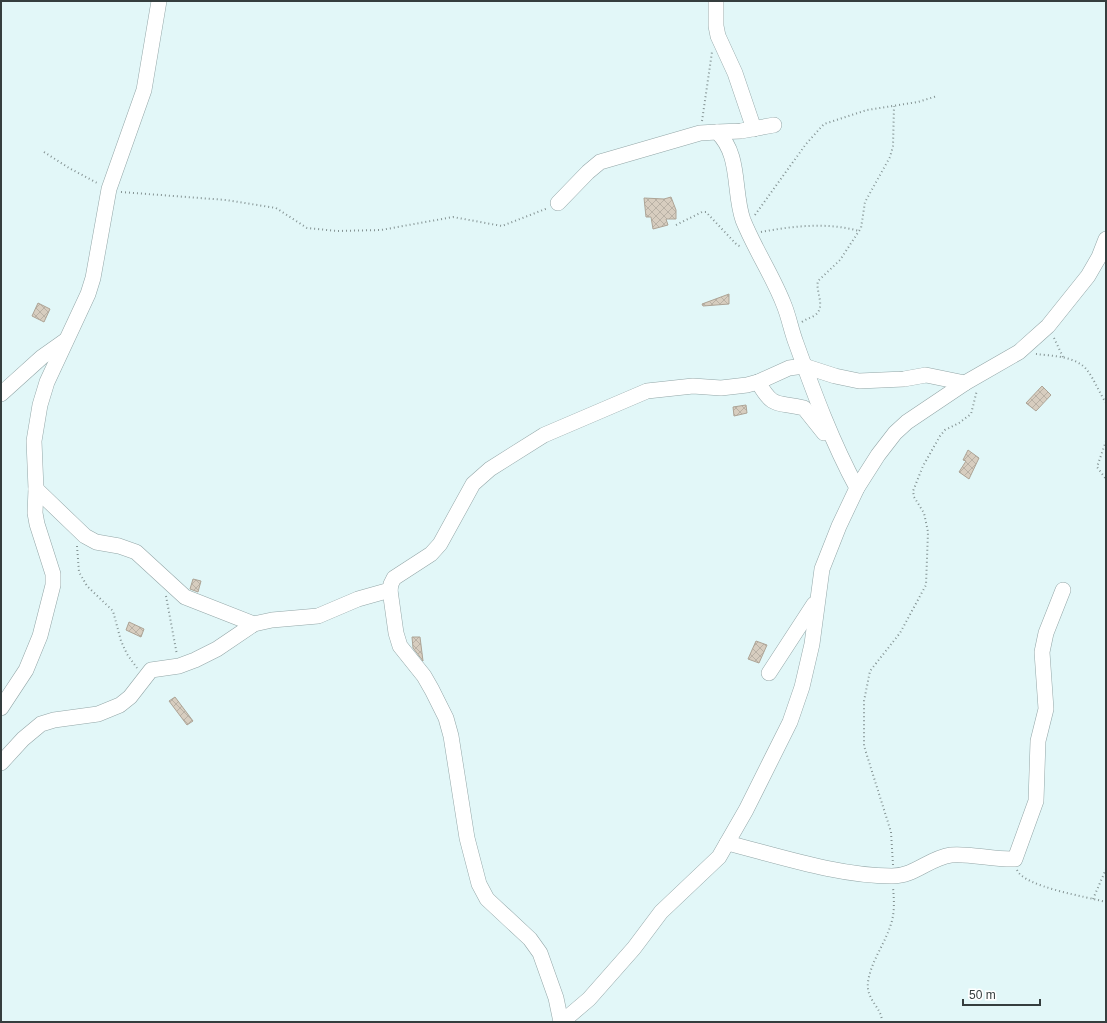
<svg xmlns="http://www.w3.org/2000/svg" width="1107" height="1023" font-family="Arial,sans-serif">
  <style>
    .building { fill: url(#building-cross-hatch); stroke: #ada496 }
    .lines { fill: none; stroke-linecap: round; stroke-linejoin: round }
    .minor-casing { stroke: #93a6a7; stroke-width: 16 }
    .path { stroke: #849393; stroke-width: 2; stroke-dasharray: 1 3; stroke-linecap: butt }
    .minor { stroke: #fff; stroke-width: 15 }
  </style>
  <defs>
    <pattern id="building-cross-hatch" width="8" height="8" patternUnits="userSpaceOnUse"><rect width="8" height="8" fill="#d7cdbf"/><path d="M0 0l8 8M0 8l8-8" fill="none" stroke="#b9b1a5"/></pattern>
  </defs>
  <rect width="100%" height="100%" fill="#e2f7f8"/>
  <g class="building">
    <path d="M671,197L676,210V219H666L668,225L653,229L651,217H646L644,198L664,199Z"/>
    <path d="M729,294V304L703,306L702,304Z"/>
    <path d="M38,303L50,309L44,322L32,316Z"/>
    <path d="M1042,386L1051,395L1036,411L1026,403Z"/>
    <path d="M746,405L747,413L734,416L733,407Z"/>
    <path d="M968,450L979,458L969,479L959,472L966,461L963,460Z"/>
    <path d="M193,579L201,581L198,592L190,589Z"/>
    <path d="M129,622L144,629L141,637L126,630Z"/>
    <path d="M412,637H420L423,661L413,648Z"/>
    <path d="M756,641L767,645L759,663L748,659Z"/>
    <path d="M175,697L193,721L187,725L169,701Z"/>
  </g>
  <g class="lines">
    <g class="minor-casing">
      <g id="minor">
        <path d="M716,1V26L718,36L735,73L754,129"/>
        <path d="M717,132L741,131L774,125"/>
        <path d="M558,203L588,172L600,162L700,133L717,132C741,154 733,192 743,220C755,250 773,276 784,305C789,317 791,330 796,343C814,393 832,442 857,488"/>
        <path d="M758,382C774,410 777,401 804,408L824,433"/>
        <path d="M1,394L42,357L66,340"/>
        <path d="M36,489L85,536L96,542L119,546L136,552L185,597L254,624"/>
        <path d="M769,673L814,604"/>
        <path d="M1,708L26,670L40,636L53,585V574L37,524L35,513L36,489L34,441L40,405L47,382L88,294L93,278L109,189L144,90L159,1"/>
        <path d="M1,763L23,739L41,724L54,720L98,714L120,705L130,697L151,670L179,666L195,660L217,649L254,624L272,620L318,616L358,599L390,590"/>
        <path d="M727,843C779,856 838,876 892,876C915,876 929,858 951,855C969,853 994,860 1015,859L1036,801L1038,741L1046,709L1042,652L1046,633L1063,590"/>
        <path d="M561,1022L556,998L540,953L530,939L487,899L479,884L467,838L451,736L446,718L432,690L424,676L400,646L396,633L390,590L391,584L394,578L431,554L440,544L473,484L490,469L544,435L647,391L693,386L721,388L747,385L758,382L789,368L804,366L835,376L859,381L904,379L926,375L965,383"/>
        <path d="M562,1022L589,999L634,948L661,912L719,857L746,810L790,722L802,687L812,644L822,569L839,526L857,488L878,455L895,433L907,422L965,383L1019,352L1048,326L1088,276L1099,257L1106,239"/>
      </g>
    </g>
    <g class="path">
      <path d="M702,121L712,52"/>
      <path d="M44,152L69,168L99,184"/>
      <path d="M121,192L226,200L276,208L307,228L337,231L381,230L453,217L502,226L548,208"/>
      <path d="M755,215L806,144L824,124L867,110L918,102L937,96"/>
      <path d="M676,225L702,212H706L737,245L742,247"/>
      <path d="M761,232C793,226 827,222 859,231"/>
      <path d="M802,322C806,319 810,318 814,316C827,307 815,292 818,281L840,260L861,228L865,202L890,157L893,146L894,106"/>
      <path d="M1054,338L1063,357"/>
      <path d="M1036,354C1052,356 1076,356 1087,370C1094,379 1099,392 1106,403"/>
      <path d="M1106,441L1097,467L1106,479"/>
      <path d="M77,546L79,572L87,586L113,611L121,641L127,654L137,668"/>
      <path d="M166,596L177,655"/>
      <path d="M893,865L891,832L864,746V701L870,671L900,633L926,585L928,532L924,513L914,497L913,491L923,466L940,436L945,430L959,423L971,414L977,390"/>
      <path d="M1017,870C1024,887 1088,897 1106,902"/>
      <path d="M1093,899L1106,869"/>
      <path d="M882,1022C882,1007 866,1001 868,982C871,961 885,944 891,924C895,912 894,899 893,887"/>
    </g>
    <use href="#minor" class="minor"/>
  </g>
  <rect width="1107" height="1023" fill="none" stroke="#353e3e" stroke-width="4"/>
  <path d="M963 999v6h77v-6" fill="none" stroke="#353e3e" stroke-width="2"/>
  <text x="969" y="999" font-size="12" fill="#353e3e" stroke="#ffffff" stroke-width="3" paint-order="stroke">50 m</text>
</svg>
